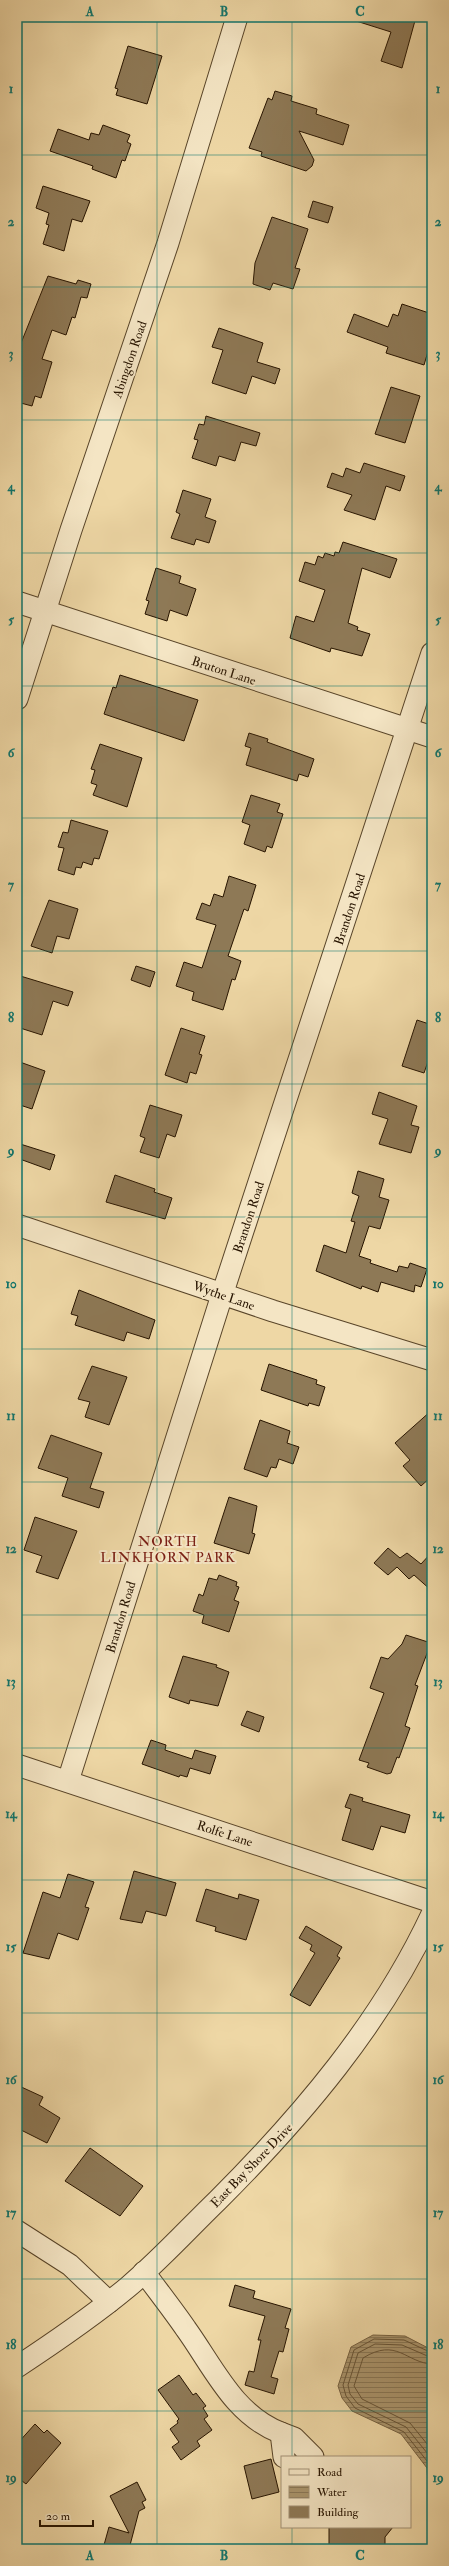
<svg xmlns="http://www.w3.org/2000/svg" width="449" height="2566" font-family="'IM FELL Double Pica',serif">
  <style>
    .water { fill: url(#water-rules); stroke: #766141 }
    .lines { fill: none; stroke-linecap: round; stroke-linejoin: round }
    .shore { stroke: #685436; stroke-width: 1 }
    .building { fill: #8e7956; stroke: #271400 }
    .minor-casing { stroke: #594529; stroke-width: 23 }
    .minor { stroke: #f4e5c4; stroke-width: 21 }
    .grid { fill: none; stroke: #0f766e; stroke-width: 1; stroke-opacity: 0.55 }
    .labels { text-anchor: middle; stroke-width: 4; stroke-linejoin: round; paint-order: stroke }
    .street-label { font-size: 13px; fill: #271400; stroke: #f4e5c4 }
    .neighbourhood-label { font-size: 14px; letter-spacing: 1px; fill: #7a1f14; stroke: #f4e5c4 }
    .neatline { fill: none; stroke: #0f766e; stroke-width: 1.5 }
    .grid-label { font-size: 13px; text-anchor: middle; font-weight: bold; fill: #0f766e }
  </style>
  <defs>
    <pattern id="water-rules" width="6" height="5" patternUnits="userSpaceOnUse"><rect width="6" height="5" fill="#aa956d"/><path d="M0 2.5h6" fill="none" stroke="#8a7857"/></pattern>
  </defs>
  <rect width="100%" height="100%" fill="#eed7a5"/>
  <filter id="stains"><feTurbulence type="fractalNoise" baseFrequency=".005" numOctaves="4"/><feColorMatrix values="0 0 0 0 .2 0 0 0 0 .09 0 0 0 0 .02 0 0 0 .5 -.17"/></filter>
  <radialGradient id="worn" r=".72"><stop offset=".6" stop-color="#630" stop-opacity="0"/><stop offset="1" stop-color="#630" stop-opacity=".3"/></radialGradient>
  <path class="water" d="M373,2335L405,2336L432,2350V2549L427,2468L401,2434L352,2411L342,2398L338,2386L351,2347Z"/>
  <g class="lines">
    <g class="shore">
      <path d="M432,2353L404,2340L374,2339L354,2350L343,2385L346,2396L355,2408L404,2432L431,2466L432,2480"/>
      <path d="M432,2358L402,2345L375,2344L358,2353L348,2385L350,2394L358,2404L406,2427L432,2459"/>
      <path d="M432,2364C406,2363 397,2337 363,2358L354,2386L362,2399L410,2423L432,2450"/>
    </g>
  </g>
  <g class="building">
    <path d="M353,17H416L402,68L381,61L391,32L353,20Z"/>
    <path d="M128,46L162,56L147,104L116,95L118,89L115,88Z"/>
    <path d="M275,91L292,96L291,101L317,109L316,114L349,125L343,145L299,131L314,160L312,166L306,171L261,156L262,152L249,148L268,98L272,100Z"/>
    <path d="M103,125L130,135L127,142L131,144L125,161L122,160L116,178L92,169L93,166L50,151L58,129L89,140L91,133L99,135Z"/>
    <path d="M43,186L90,201L82,222L72,219L64,251L43,244L49,225L46,224L49,213L36,208Z"/>
    <path d="M313,201L333,207L328,223L308,217Z"/>
    <path d="M272,217L308,229L295,268L300,269L293,289L273,283L270,290L253,284L255,263Z"/>
    <path d="M48,276L76,284L78,280L91,284L87,298L81,297L75,318L72,317L66,335L52,330L42,359L52,362L41,398L35,396L32,406L17,402V353Z"/>
    <path d="M402,304L432,314V338L424,365L386,353L388,347L347,332L354,314L388,327L393,314L398,316Z"/>
    <path d="M219,328L263,343L257,362L280,369L275,384L252,376L246,394L212,383L223,350L212,347Z"/>
    <path d="M391,387L420,396L405,443L375,434Z"/>
    <path d="M206,416L260,433L256,446L241,442L235,461L219,456L216,466L192,458L198,440L194,439L199,424L204,425Z"/>
    <path d="M364,463L405,476L400,491L386,486L375,520L344,510L352,495L327,487L332,473L343,477L346,468L360,473Z"/>
    <path d="M183,490L211,499L205,517L216,521L209,543L196,539L194,545L171,538L180,514L176,512Z"/>
    <path d="M343,542L397,559L390,578L362,568L348,623L358,627L357,630L370,634L362,656L331,648L330,652L290,638L296,616L314,622L325,590L299,581L305,562L315,565L318,556L323,558L325,553L334,556L335,552L339,553Z"/>
    <path d="M156,568L181,576L179,583L196,589L187,616L170,610L167,621L145,614L149,601L146,600Z"/>
    <path d="M120,675L198,700L184,741L104,714L113,687L116,688Z"/>
    <path d="M249,733L268,739L267,742L314,759L308,777L299,774L297,781L246,765L251,748L245,746Z"/>
    <path d="M100,744L142,758L127,807L93,795L97,785L91,783L95,770L91,769Z"/>
    <path d="M251,795L280,804L277,812L283,814L272,848L267,846L265,852L244,844L250,825L242,822Z"/>
    <path d="M71,820L108,831L99,859L94,858L92,865L83,862L81,868L76,867L74,875L58,870L64,848L58,847L63,832L68,833Z"/>
    <path d="M229,876L256,885L248,911L244,909L228,956L241,961L235,980L232,979L223,1010L192,1000L194,992L176,986L184,962L202,968L216,925L196,919L202,903L210,906L214,894L223,897Z"/>
    <path d="M49,900L78,909L69,939L57,936L52,953L31,946Z"/>
    <path d="M136,966L155,972L150,987L131,980Z"/>
    <path d="M17,975L73,992L68,1006L53,1001L42,1035L17,1027Z"/>
    <path d="M417,1020L432,1025V1050L424,1073L402,1066Z"/>
    <path d="M181,1028L205,1036L199,1054L202,1055L196,1074L190,1072L187,1083L165,1075Z"/>
    <path d="M17,1061L45,1071L32,1109L17,1104Z"/>
    <path d="M379,1092L417,1106L411,1125L419,1127L411,1153L379,1144L388,1119L372,1114Z"/>
    <path d="M150,1105L182,1115L175,1137L167,1134L159,1158L140,1152L145,1138L140,1136Z"/>
    <path d="M17,1143L55,1155L50,1170L17,1158Z"/>
    <path d="M358,1171L384,1179L379,1197L389,1200L380,1229L369,1226L359,1256L371,1260L370,1263L397,1272L399,1266L408,1268L410,1263L427,1269L421,1287L415,1285L414,1292L381,1282L378,1292L362,1286L361,1289L316,1271L324,1245L346,1253L355,1222L351,1221L359,1196L352,1193Z"/>
    <path d="M115,1175L155,1189L154,1192L172,1198L165,1219L106,1202Z"/>
    <path d="M79,1290L155,1320L149,1339L127,1332L124,1341L75,1325L78,1316L71,1314Z"/>
    <path d="M269,1364L317,1380L316,1384L325,1387L319,1406L309,1403L308,1406L261,1390Z"/>
    <path d="M92,1366L127,1377L109,1425L85,1417L90,1402L78,1399Z"/>
    <path d="M432,1410V1476L421,1486L403,1466L410,1460L395,1443Z"/>
    <path d="M260,1420L290,1431L287,1443L299,1447L293,1464L279,1459L276,1468L271,1467L267,1477L244,1469Z"/>
    <path d="M51,1435L102,1453L90,1488L104,1492L99,1508L62,1496L68,1478L38,1468Z"/>
    <path d="M229,1497L257,1506L252,1533L255,1534L249,1554L214,1543Z"/>
    <path d="M35,1517L77,1531L58,1579L36,1572L42,1556L24,1550Z"/>
    <path d="M388,1548L400,1558L407,1553L421,1564L432,1552V1591L414,1575L409,1579L397,1567L388,1575L374,1563Z"/>
    <path d="M219,1575L237,1582L236,1586L239,1587L234,1600L239,1602L229,1632L202,1623L204,1615L193,1611L199,1594L203,1596L209,1578L217,1580Z"/>
    <path d="M406,1635L431,1643L415,1685L418,1686L405,1726L410,1728L399,1758L397,1757L391,1773L387,1774L367,1767L369,1763L359,1760L384,1693L370,1688L381,1657L388,1659L402,1644Z"/>
    <path d="M183,1656L217,1665L216,1667L229,1672L218,1706L190,1700L189,1704L169,1697Z"/>
    <path d="M247,1711L264,1717L259,1732L241,1725Z"/>
    <path d="M151,1740L166,1745L165,1750L192,1759L195,1750L216,1756L210,1774L190,1768L187,1777L180,1775L179,1777L142,1764Z"/>
    <path d="M350,1794L363,1798L362,1801L410,1815L405,1833L381,1826L373,1850L342,1840L351,1809L345,1807Z"/>
    <path d="M134,1871L176,1883L166,1916L146,1911L142,1923L120,1919Z"/>
    <path d="M68,1874L94,1882L85,1907L89,1908L78,1940L58,1933L49,1959L23,1953L43,1892L60,1898Z"/>
    <path d="M206,1889L238,1899L239,1894L259,1900L246,1940L215,1931L216,1927L196,1921Z"/>
    <path d="M306,1926L342,1947L337,1956L340,1958L310,2006L290,1995L315,1953L310,1950L312,1945L299,1938Z"/>
    <path d="M17,2085L43,2097L39,2105L60,2118L47,2143L17,2128Z"/>
    <path d="M90,2148L143,2186L120,2216L65,2181Z"/>
    <path d="M235,2285L255,2291L253,2298L291,2309L285,2328L289,2329L283,2352L279,2351L271,2377L278,2379L274,2394L245,2385L249,2371L254,2372L261,2340H258L265,2316L229,2306Z"/>
    <path d="M179,2375L193,2395L196,2393L206,2406L203,2408L208,2416L204,2419L212,2430L197,2441L200,2446L181,2460L172,2447L179,2442L170,2429L178,2423L177,2421L179,2419L158,2390Z"/>
    <path d="M35,2424L44,2433L47,2430L61,2443L26,2484L17,2477V2444Z"/>
    <path d="M271,2459L279,2492L252,2499L244,2466Z"/>
    <path d="M137,2482L146,2500L142,2502L145,2508L139,2511L129,2549L104,2545L109,2527L129,2533L110,2496Z"/>
    <path d="M329,2527H393L385,2537V2549H329Z"/>
  </g>
  <g class="lines">
    <g class="minor-casing">
      <g id="minor">
        <path d="M17,602L432,737"/>
        <path d="M17,699L71,530L168,243L237,17"/>
        <path d="M17,1225L273,1311L432,1360"/>
        <path d="M17,1765L432,1902"/>
        <path d="M68,1781L222,1295L432,653"/>
        <path d="M17,2231L70,2265L109,2302"/>
        <path d="M144,2272C158,2291 173,2310 186,2329C214,2368 234,2415 281,2433"/>
        <path d="M17,2367C55,2342 93,2316 128,2287C160,2260 188,2229 218,2200C302,2116 381,2023 432,1914"/>
        <path d="M284,2457L281,2433L294,2438L313,2457"/>
      </g>
    </g>
    <use href="#minor" class="minor"/>
  </g>
  <path class="grid" d="M157,17V2549M292,17V2457M17,155H432M17,287H432M17,420H432M17,553H432M17,686H432M17,818H432M17,951H432M17,1084H432M17,1217H432M17,1349H432M17,1482H432M17,1615H432M17,1748H432M17,1880H432M17,2013H432M17,2146H432M17,2279H432M17,2411H432M292,2527V2549"/>
  <g class="labels">
    <g class="street-label">
      <text transform="translate(129 359) rotate(-71)" y="5">Abingdon Road</text>
      <text transform="translate(224 670) rotate(18)" y="5">Bruton Lane</text>
      <text transform="translate(349 909) rotate(-72)" y="5">Brandon Road</text>
      <text transform="translate(248 1217) rotate(-72)" y="5">Brandon Road</text>
      <text transform="translate(224 1295) rotate(19)" y="5">Wythe Lane</text>
      <text transform="translate(120 1617) rotate(-73)" y="5">Brandon Road</text>
      <text transform="translate(225 1833) rotate(18)" y="5">Rolfe Lane</text>
      <text transform="translate(251 2165) rotate(-46)" y="5">East Bay Shore Drive</text>
    </g>
    <g class="neighbourhood-label">
      <text x="168" y="1546">NORTH<tspan x="168" dy="16">LINKHORN PARK</tspan></text>
    </g>
  </g>
  <rect width="449" height="2566" fill="none" stroke="#eed7a5" stroke-width="44"/>
  <rect x="281" y="2456" width="130" height="72" fill="#f4e5c4" stroke="#a29176"/>
  <rect x="289" y="2469" width="20" height="6" fill="#f4e5c4" stroke="#a29176"/>
  <text x="317" y="2476" font-size="12" fill="#271400">Road</text>
  <rect x="289" y="2486" width="20" height="12" fill="url(#water-rules)" stroke="#a29176"/>
  <text x="317" y="2496" font-size="12" fill="#271400">Water</text>
  <rect x="289" y="2506" width="20" height="12" fill="#8e7956" stroke="#a29176"/>
  <text x="317" y="2516" font-size="12" fill="#271400">Building</text>
  <path d="M40 2520v6h53v-6" fill="none" stroke="#271400" stroke-width="2"/>
  <text x="46" y="2520" font-size="12" fill="#271400" stroke="#f4e5c4" stroke-width="3" paint-order="stroke">20 m</text>
  <rect x="22" y="22" width="405" height="2522" class="neatline"/>
  <g class="grid-label">
    <text x="90" y="16">A</text>
    <text x="224" y="16">B</text>
    <text x="360" y="16">C</text>
    <text x="11" y="93">1</text>
    <text x="438" y="93">1</text>
    <text x="11" y="226">2</text>
    <text x="438" y="226">2</text>
    <text x="11" y="358">3</text>
    <text x="438" y="358">3</text>
    <text x="11" y="491">4</text>
    <text x="438" y="491">4</text>
    <text x="11" y="624">5</text>
    <text x="438" y="624">5</text>
    <text x="11" y="757">6</text>
    <text x="438" y="757">6</text>
    <text x="11" y="889">7</text>
    <text x="438" y="889">7</text>
    <text x="11" y="1022">8</text>
    <text x="438" y="1022">8</text>
    <text x="11" y="1155">9</text>
    <text x="438" y="1155">9</text>
    <text x="11" y="1288">10</text>
    <text x="438" y="1288">10</text>
    <text x="11" y="1420">11</text>
    <text x="438" y="1420">11</text>
    <text x="11" y="1553">12</text>
    <text x="438" y="1553">12</text>
    <text x="11" y="1686">13</text>
    <text x="438" y="1686">13</text>
    <text x="11" y="1818">14</text>
    <text x="438" y="1818">14</text>
    <text x="11" y="1951">15</text>
    <text x="438" y="1951">15</text>
    <text x="11" y="2084">16</text>
    <text x="438" y="2084">16</text>
    <text x="11" y="2217">17</text>
    <text x="438" y="2217">17</text>
    <text x="11" y="2349">18</text>
    <text x="438" y="2349">18</text>
    <text x="11" y="2482">19</text>
    <text x="438" y="2482">19</text>
    <text x="90" y="2560">A</text>
    <text x="224" y="2560">B</text>
    <text x="360" y="2560">C</text>
  </g>
  <rect width="100%" height="100%" filter="url(#stains)"/>
  <rect width="100%" height="100%" fill="url(#worn)"/>
</svg>
